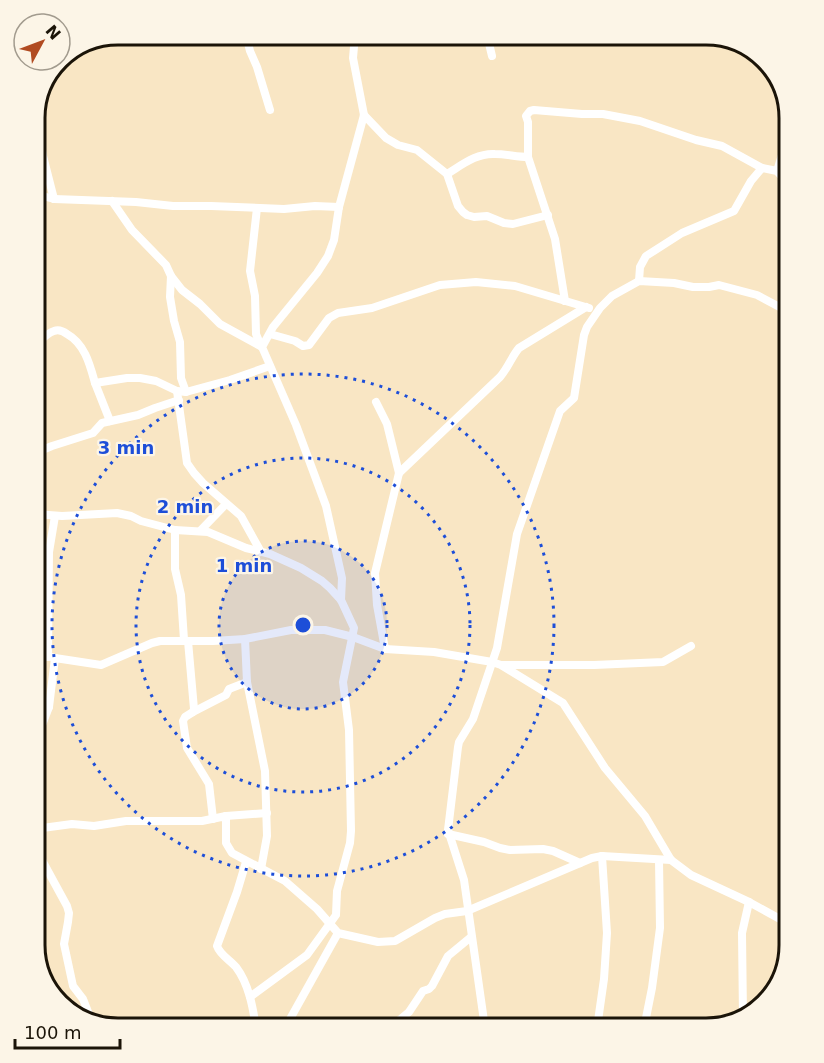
<svg xmlns="http://www.w3.org/2000/svg" width="824" height="1063" font-family="'DejaVu Sans',sans-serif">
  <style>
    .lines { fill: none; stroke-linecap: round; stroke-linejoin: round }
    .street { stroke: #fff; stroke-width: 8 }
    .ring { fill: none; stroke: #1d4ed8; stroke-width: 3; stroke-dasharray: 3 6 }
    .rim { fill: none; stroke: #1b1408; stroke-width: 3 }
    .centre { fill: #1d4ed8; stroke: #fcf5e7; stroke-width: 3 }
    .ring-label { font-size: 18px; text-anchor: middle; font-weight: bold; fill: #1d4ed8; stroke: #fcf5e7; stroke-width: 4.5; stroke-linejoin: round; paint-order: stroke }
  </style>
  <rect width="100%" height="100%" fill="#f9e6c4"/>
  <g class="lines">
    <g class="street">
      <path d="M246,35L250,51L257,67L270,110"/>
      <path d="M487,35L492,56"/>
      <path d="M786,106L789,122"/>
      <path d="M36,110L43,156L54,199"/>
      <path d="M364,115L386,138L398,145L417,150L447,174L458,206L463,212L467,215L474,217L487,216L504,223L513,224L548,215"/>
      <path d="M777,171L782,155L789,135"/>
      <path d="M447,174C462,165 476,153 495,154C506,154 517,157 528,157"/>
      <path d="M35,194L54,199L136,202L173,206H211L284,209L315,206L339,207"/>
      <path d="M112,201L132,230L166,265L171,276L182,290L200,304L220,324L262,347"/>
      <path d="M257,208L250,271L255,296L256,334L261,346"/>
      <path d="M171,276L170,297L174,321L180,342L181,378L186,392"/>
      <path d="M639,281L640,267L646,256L682,233L734,211L751,181L762,168"/>
      <path d="M565,301L555,239L528,157V122L526,116L530,111L534,110L582,114H603L640,121L696,140L722,146L762,168L777,171L784,179L787,222L789,232"/>
      <path d="M270,334L295,341L303,346L309,345L329,318L338,313L372,308L440,285L476,282L515,286L589,308"/>
      <path d="M35,346C40,341 47,333 54,331C59,329 63,331 67,334C85,344 90,365 95,383L127,378H140L156,381L177,391L186,392L230,380L270,366"/>
      <path d="M95,383L110,421"/>
      <path d="M177,391L187,463L194,473L203,483L241,516L261,552"/>
      <path d="M376,402L387,424L399,473"/>
      <path d="M35,453L52,446L93,433L102,423L138,415L155,408L179,400"/>
      <path d="M35,514L62,516L117,513L131,516L141,521L175,530L208,532L246,548L270,554L301,568L322,581L330,588L341,600L354,628L343,682L349,730L351,831L350,843L337,891L336,915L307,955L250,997"/>
      <path d="M175,530V569L181,595L184,640"/>
      <path d="M201,530L226,504"/>
      <path d="M341,600L342,578L326,506L296,425L262,347L273,327L317,273L328,256L334,240L339,207L364,115L353,58L355,35"/>
      <path d="M245,639L247,682L265,771L267,836L261,869"/>
      <path d="M188,641L194,709L193,712L185,717L183,721L187,748L209,784L213,819"/>
      <path d="M385,649L377,605L375,573L399,473L500,377C508,368 512,356 519,348L586,307"/>
      <path d="M35,652L55,658L101,665L152,643L160,641H213L245,639L291,630H325L353,637L385,649L434,652L492,662L501,665L563,703L605,768L645,816L671,860L691,875L749,902L789,924"/>
      <path d="M48,657L49,552L55,516"/>
      <path d="M502,665H594L663,662L691,646"/>
      <path d="M35,704L49,707"/>
      <path d="M193,712L226,695L229,689L247,682"/>
      <path d="M35,743L49,707L55,658"/>
      <path d="M226,816L267,813"/>
      <path d="M35,829L72,824L94,826L126,821H202L226,816V843L232,853L285,881L317,909L338,933L378,942L395,941L435,918L445,914L467,911L592,858L602,856L671,860"/>
      <path d="M448,834L484,842L500,848L510,850L543,849L553,851L580,863"/>
      <path d="M35,838L43,862L67,906L69,913L68,922L64,944L73,986L83,999L92,1022"/>
      <path d="M246,862L237,892L217,946C220,955 230,960 236,967C249,984 253,1008 256,1028"/>
      <path d="M743,1017L742,933L749,902"/>
      <path d="M230,1028L256,1023"/>
      <path d="M285,1028L338,933"/>
      <path d="M390,1028L409,1012L423,991L429,989L432,986L448,956L471,937"/>
      <path d="M485,1028L464,880L448,830L458,747L459,742L473,719L497,648L517,534L560,411L574,398L584,335L587,327L600,308L612,296L639,281L674,283L693,287H709L719,285L757,295L789,312"/>
      <path d="M597,1028L604,979L607,933L602,856"/>
      <path d="M644,1028L652,988L660,928L659,860"/>
    </g>
  </g>
  <circle cx="303" cy="625" r="84" fill="#1d4ed8" fill-opacity=".12"/>
  <g class="ring">
    <circle cx="303" cy="625" r="84"/>
    <circle cx="303" cy="625" r="167"/>
    <circle cx="303" cy="625" r="251"/>
  </g>
  <path d="M0 0H824V1063H0ZM118 45H706A73 73 0 0 1 779 118V945A73 73 0 0 1 706 1018H118A73 73 0 0 1 45 945V118A73 73 0 0 1 118 45Z" fill="#fcf5e7" fill-rule="evenodd"/>
  <path class="rim" d="M118 45H706A73 73 0 0 1 779 118V945A73 73 0 0 1 706 1018H118A73 73 0 0 1 45 945V118A73 73 0 0 1 118 45Z"/>
  <circle cx="303" cy="625" r="9" class="centre"/>
  <g class="ring-label">
    <text x="126" y="454">3 min</text>
    <text x="185" y="513">2 min</text>
    <text x="244" y="572">1 min</text>
  </g>
  <g transform="translate(42 42) rotate(49)"><circle r="28" fill="#fcf5e7" stroke="#a29b8e" stroke-width="1.5"/>
  <path d="M0-4.5L10 22L0 15L-10 22Z" fill="#b14b21"/>
  <text y="-9" font-size="16" font-weight="bold" text-anchor="middle" fill="#1b1408">N</text>
  </g>
  <path d="M15 1039v9h105v-9" fill="none" stroke="#1b1408" stroke-width="3"/>
  <text x="24" y="1039" font-size="18" fill="#1b1408" stroke="#fcf5e7" stroke-width="4.5" paint-order="stroke">100 m</text>
</svg>
